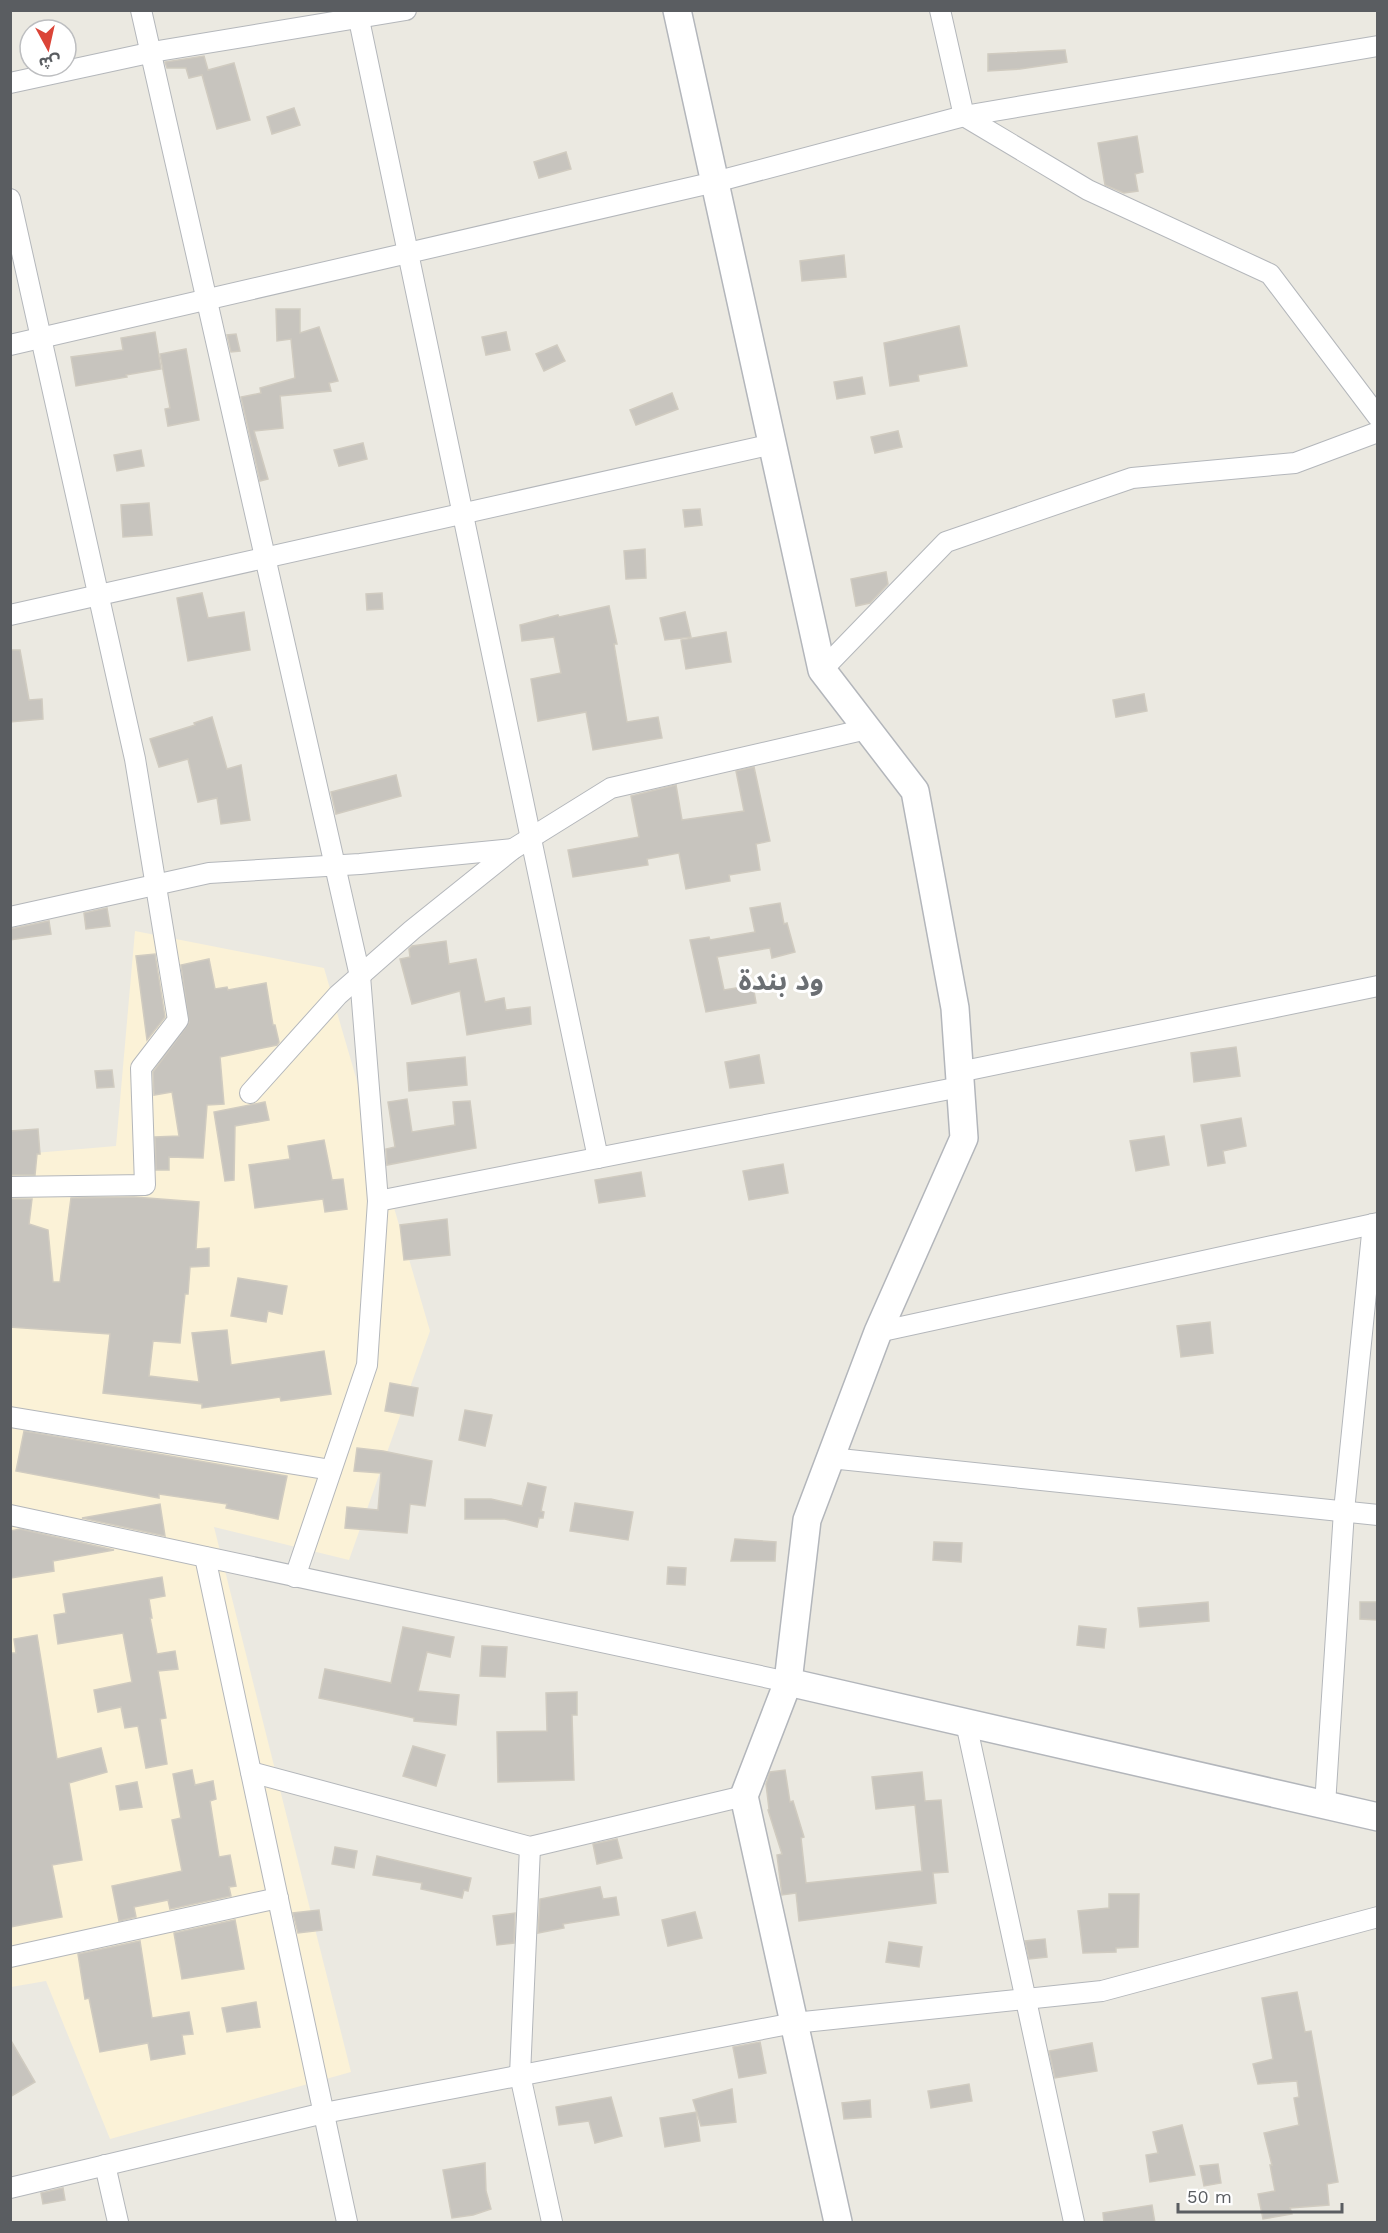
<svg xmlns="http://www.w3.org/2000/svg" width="1388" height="2233" font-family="'Work Sans','Noto Sans Arabic',sans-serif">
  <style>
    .commercial { fill: #fbf2d7 }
    .building { fill: #c7c4be; stroke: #d0cbc0; stroke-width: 1.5 }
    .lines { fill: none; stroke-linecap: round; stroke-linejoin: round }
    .street-casing { stroke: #b4b7bb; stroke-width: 22 }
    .secondary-casing { stroke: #b3b6bb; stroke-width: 30 }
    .street { stroke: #fff; stroke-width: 20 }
    .secondary { stroke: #fff; stroke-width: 27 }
    .labels { text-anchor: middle; stroke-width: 6; stroke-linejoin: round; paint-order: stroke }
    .town-label { font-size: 28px; font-weight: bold; fill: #6b6f73; stroke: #fff }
  </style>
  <rect width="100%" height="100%" fill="#ebe9e1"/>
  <path class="commercial" d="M135,931L324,968L430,1331L349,1560L214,1527L351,2072L110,2139L46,1981L11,1987V1155L116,1146Z"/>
  <g class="building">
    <path d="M1065,50L1067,62L1020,69L988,71V54Z"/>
    <path d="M204,56L208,70L234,63L250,120L217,129L202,75L189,78L186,68H167L165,62Z"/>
    <path d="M294,108L300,125L272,134L267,117Z"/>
    <path d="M1137,136L1143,172L1135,174L1138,191L1124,193L1105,185L1098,143Z"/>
    <path d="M566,152L571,169L539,178L534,162Z"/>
    <path d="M844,255L846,277L802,281L800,261Z"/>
    <path d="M276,309H300V333L319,327L338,381L329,383L331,391L280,396L283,428L254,431L268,479L260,481L241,397L261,393L260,388L295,378L291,339L277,341Z"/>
    <path d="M959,326L967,366L918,375L919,381L890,386L884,343Z"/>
    <path d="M155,332L161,369L126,375L127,377L76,386L71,357L123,350L121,338Z"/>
    <path d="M506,332L510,350L486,355L482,337Z"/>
    <path d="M236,334L240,351L231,352L227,335Z"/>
    <path d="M557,345L565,361L544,371L536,354Z"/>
    <path d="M186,349L199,420L168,426L165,409L170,408L160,354Z"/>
    <path d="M862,377L865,394L837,399L834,382Z"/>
    <path d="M672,393L678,409L636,425L630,410Z"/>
    <path d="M898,431L902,447L875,453L871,437Z"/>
    <path d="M363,443L367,459L339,466L334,450Z"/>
    <path d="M141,450L144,466L117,471L114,455Z"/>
    <path d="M149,503L152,535L123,537L121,505Z"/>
    <path d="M700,509L702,525L685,527L683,510Z"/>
    <path d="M645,549L646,578L626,579L624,551Z"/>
    <path d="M886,572L888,584L870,603L856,606L851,579Z"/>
    <path d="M202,593L208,618L244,612L250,650L188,661L177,598Z"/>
    <path d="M382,593L383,609L367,610L366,594Z"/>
    <path d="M609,606L617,644H614L627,722L658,717L662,738L593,750L586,712L538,721L531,679L561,673L554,637L522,641L520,625L558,615L559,617Z"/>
    <path d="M685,612L691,637L665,640L660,618Z"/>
    <path d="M726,632L731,662L686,669L681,640Z"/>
    <path d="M10,650H20L29,700L42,699L43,719L10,722Z"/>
    <path d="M1144,694L1147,711L1116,717L1113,700Z"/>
    <path d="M212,717L227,769L241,765L250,820L221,824L217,798L198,802L188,759L159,767L150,739L195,725L194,723Z"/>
    <path d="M754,767L770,841L756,844L760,870L729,875L730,881L686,889L679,853L647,859L648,865L573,877L568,850L639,837L631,796L676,785L682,820L744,811L736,771Z"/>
    <path d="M396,775L401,796L336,814L331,792Z"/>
    <path d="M780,903L784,924L787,923L795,952L772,958L770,948L717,957L724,990L753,985L756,1003L706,1012L690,940L709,937L710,940L755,932L750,908Z"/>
    <path d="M107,908L110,926L86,929L84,913Z"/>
    <path d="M49,921L51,934L10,940V929Z"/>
    <path d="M446,941L449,964L476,959L485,1002L504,998L506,1010L530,1007L531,1024L467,1035L460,991L412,1004L400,959L410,957L409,949L412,946Z"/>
    <path d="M155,954L165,1017L147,1040L136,956Z"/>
    <path d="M209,959L215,989L227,987L228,990L266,983L273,1025H275L279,1042L277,1045L220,1057L224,1104L207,1105L203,1158L169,1157V1170H156L155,1137L179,1136L172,1092L154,1095L153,1072L189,1023L181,965Z"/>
    <path d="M1236,1047L1240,1076L1194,1082L1191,1053Z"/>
    <path d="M759,1055L764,1083L730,1088L725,1062Z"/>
    <path d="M465,1057L467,1085L409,1091L407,1063Z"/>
    <path d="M112,1070L114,1087L97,1088L95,1071Z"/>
    <path d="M407,1099L412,1132L455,1125L453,1102L470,1101L476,1148L387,1165L386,1149L395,1147L388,1102Z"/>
    <path d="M265,1102L269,1120L235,1126L234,1180L225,1181L214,1112Z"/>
    <path d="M1241,1118L1246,1146L1223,1151L1225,1163L1208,1166L1201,1125Z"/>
    <path d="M38,1129L40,1154H37L35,1175H10V1131Z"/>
    <path d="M1164,1136L1169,1165L1136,1171L1130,1141Z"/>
    <path d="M324,1140L332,1180L343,1179L347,1209L325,1212L323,1199L255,1208L249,1165L290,1159L288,1146Z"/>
    <path d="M783,1164L788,1193L749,1200L743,1171Z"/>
    <path d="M641,1172L645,1196L599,1203L595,1180Z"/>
    <path d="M134,1197L199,1202L196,1249L209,1248V1266L190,1267L188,1294H185L180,1343L153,1341L149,1376L199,1382L192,1333L227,1330L231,1365L324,1351L331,1394L281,1401L280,1397L202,1408V1404L103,1393L110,1334L10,1327V1199H32L29,1224L48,1230L53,1282H60L71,1198Z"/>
    <path d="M447,1219L450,1255L404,1260L400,1225Z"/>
    <path d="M238,1278L287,1286L282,1314L268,1311L266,1322L231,1316Z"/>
    <path d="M1210,1322L1213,1353L1181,1357L1177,1326Z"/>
    <path d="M390,1383L418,1388L413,1416L385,1411Z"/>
    <path d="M465,1410L492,1415L485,1446L459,1440Z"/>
    <path d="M24,1431L287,1476L278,1519L226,1508L227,1504L159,1494V1498L16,1471Z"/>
    <path d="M357,1448L383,1451L432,1461L425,1506L410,1504L407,1533L345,1528L347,1507L378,1510L381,1473L354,1471Z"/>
    <path d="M528,1483L546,1487L541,1511L544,1512L543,1518H539L537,1527L505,1519H465V1499H491L522,1506Z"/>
    <path d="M575,1503L633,1512L628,1540L570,1531Z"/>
    <path d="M160,1504L165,1536L82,1518Z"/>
    <path d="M20,1529L114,1550L53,1561L54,1571L10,1578V1531Z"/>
    <path d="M735,1539L776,1542L775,1561H731Z"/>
    <path d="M934,1542L962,1543L961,1562L933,1560Z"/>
    <path d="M668,1567L686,1568L685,1585L667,1584Z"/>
    <path d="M162,1577L165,1596L149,1599L152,1618H150L157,1654L175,1651L178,1669L158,1671L166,1718L160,1719L167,1764L146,1768L138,1726L125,1728L121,1707L98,1712L94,1690L132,1682L123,1633L58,1644L54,1615L66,1613L63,1594Z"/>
    <path d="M1208,1602L1209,1621L1140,1627L1138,1608Z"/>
    <path d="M1360,1602H1377V1620L1360,1619Z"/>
    <path d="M1079,1626L1106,1629L1104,1648L1077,1645Z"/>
    <path d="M403,1627L454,1637L450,1657L427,1652L418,1691L459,1695L456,1725L414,1721V1718L319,1698L325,1669L391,1683Z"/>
    <path d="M37,1635L57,1759L101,1748L107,1772L69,1783L82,1860L52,1865L62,1917L10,1927V1653H16L14,1639Z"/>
    <path d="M482,1646L507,1647L505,1677L480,1676Z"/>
    <path d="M577,1692V1715H572L574,1780L498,1782L497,1732L547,1731L546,1693Z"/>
    <path d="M413,1746L445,1755L436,1786L403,1776Z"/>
    <path d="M192,1770L195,1785L213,1781L216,1799L210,1801L219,1857L230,1855L236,1886L229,1887L231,1896L170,1909L168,1900L134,1907L136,1917L119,1921L112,1886L182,1871L172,1820L181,1818L173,1774Z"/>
    <path d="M785,1770L790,1802L793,1801L804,1837L801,1838L806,1883L922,1871L915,1805L876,1809L872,1777L922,1772L925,1801L941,1800L948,1872L933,1873L936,1903L799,1921L796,1893L782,1895L777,1855L782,1854L768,1810L769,1809L766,1784L770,1772Z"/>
    <path d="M137,1782L142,1807L120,1810L116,1786Z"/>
    <path d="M617,1839L622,1858L597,1864L593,1844Z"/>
    <path d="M335,1847L357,1851L354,1868L332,1864Z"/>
    <path d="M377,1856L471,1878L468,1891L464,1890L462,1898L421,1889L422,1883L373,1875Z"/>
    <path d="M600,1887L603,1899L616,1897L619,1915L563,1924L564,1928L538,1933L540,1899Z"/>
    <path d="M1109,1894H1139L1138,1947L1116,1948V1952L1083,1953L1078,1911L1109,1908Z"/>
    <path d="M319,1910L322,1930L298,1933L293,1913Z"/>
    <path d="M695,1912L702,1938L668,1946L662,1920Z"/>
    <path d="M515,1913L514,1943L497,1945L493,1916Z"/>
    <path d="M235,1920L244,1969L182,1979L174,1933Z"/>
    <path d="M1045,1939L1047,1957L1029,1959L1025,1941Z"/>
    <path d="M140,1941L152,2018L189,2012L193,2034L182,2035L185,2054L151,2060L148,2043L100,2052L89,1998L85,1999L78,1954Z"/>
    <path d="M889,1942L922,1947L919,1967L886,1962Z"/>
    <path d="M1297,1992L1305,2032L1311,2031L1338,2182L1327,2184L1329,2205L1290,2208L1292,2214L1263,2219L1258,2194L1275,2191L1270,2165H1272L1264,2133L1299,2125L1294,2098L1299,2097L1297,2081L1258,2084L1253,2064L1273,2059L1262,1998Z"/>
    <path d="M256,2002L260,2027L227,2032L222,2008Z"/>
    <path d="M10,2039L35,2082L10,2097Z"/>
    <path d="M760,2042L766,2073L739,2078L733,2047Z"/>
    <path d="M1092,2043L1097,2071L1055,2078L1049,2051Z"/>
    <path d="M969,2084L972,2101L931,2108L928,2091Z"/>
    <path d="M732,2089L736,2122L701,2126L693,2100Z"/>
    <path d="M611,2097L622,2136L595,2143L589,2121L559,2125L556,2107Z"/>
    <path d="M870,2100L871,2117L844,2119L842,2103Z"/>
    <path d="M696,2112L700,2141L665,2147L660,2118Z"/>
    <path d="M1182,2125L1195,2175L1150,2182L1146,2155L1158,2153L1153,2132Z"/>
    <path d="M485,2163L486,2191L491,2209L473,2215L452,2218L443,2170Z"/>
    <path d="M1218,2164L1221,2183L1204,2186L1200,2166Z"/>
    <path d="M63,2188L65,2200L43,2204L41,2193Z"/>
    <path d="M1152,2205L1155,2223H1104L1103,2213Z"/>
  </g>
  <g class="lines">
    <g class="street-casing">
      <g id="street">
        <path d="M141,10L360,976L378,1201L367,1365L295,1577"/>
        <path d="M357,10L598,1158"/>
        <path d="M940,10L964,116L1088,190L1270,274L1378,417"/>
        <path d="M10,83L158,51L406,10"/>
        <path d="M10,199L135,759L178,1020L141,1068L145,1185L10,1187"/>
        <path d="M10,345L715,182L964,116L1378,46"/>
        <path d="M10,615L773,444"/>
        <path d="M822,670L946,542L1132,478L1295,463L1378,432"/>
        <path d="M10,917L209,873L360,864L513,849"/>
        <path d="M959,1072L1378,986"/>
        <path d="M250,1093L338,995L412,930L513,849L611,788L867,729"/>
        <path d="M378,1201L960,1087"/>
        <path d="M878,1332L1378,1223"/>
        <path d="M10,1417L331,1470"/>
        <path d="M830,1458L1378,1515"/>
        <path d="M10,1515L788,1682"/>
        <path d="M205,1557L347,2222"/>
        <path d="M966,1723L1074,2222"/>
        <path d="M251,1772L530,1847L744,1796"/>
        <path d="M1325,1805L1344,1511L1373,1224"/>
        <path d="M530,1847L520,2075L552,2222"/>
        <path d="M10,1957L278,1898"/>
        <path d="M105,2165L118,2222"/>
        <path d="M10,2188L324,2113L794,2023L1102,1991L1378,1917"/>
      </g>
    </g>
    <g class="secondary-casing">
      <g id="secondary">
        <path d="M677,10L822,670L915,791L955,1008L964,1138L878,1332L807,1520L788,1682L1378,1817"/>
        <path d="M788,1682L744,1796L838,2222"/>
      </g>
    </g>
    <use href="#street" class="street"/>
    <use href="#secondary" class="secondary"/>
  </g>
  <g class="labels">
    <g class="town-label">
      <text x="781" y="990">ود بندة</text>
    </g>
  </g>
  <rect width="1388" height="2233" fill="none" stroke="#5a5d61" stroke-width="24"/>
  <g transform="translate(48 48) rotate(172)"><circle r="28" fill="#ffffff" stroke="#bdbec0" stroke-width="1.5"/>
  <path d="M0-4.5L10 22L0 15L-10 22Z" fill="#db4437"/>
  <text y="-9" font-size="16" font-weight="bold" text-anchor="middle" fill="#5a5d61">ش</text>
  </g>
  <path d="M1178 2203v9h164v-9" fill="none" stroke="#5a5d61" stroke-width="3"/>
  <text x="1187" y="2203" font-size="18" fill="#5a5d61" stroke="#ffffff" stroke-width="4.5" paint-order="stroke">50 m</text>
</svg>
